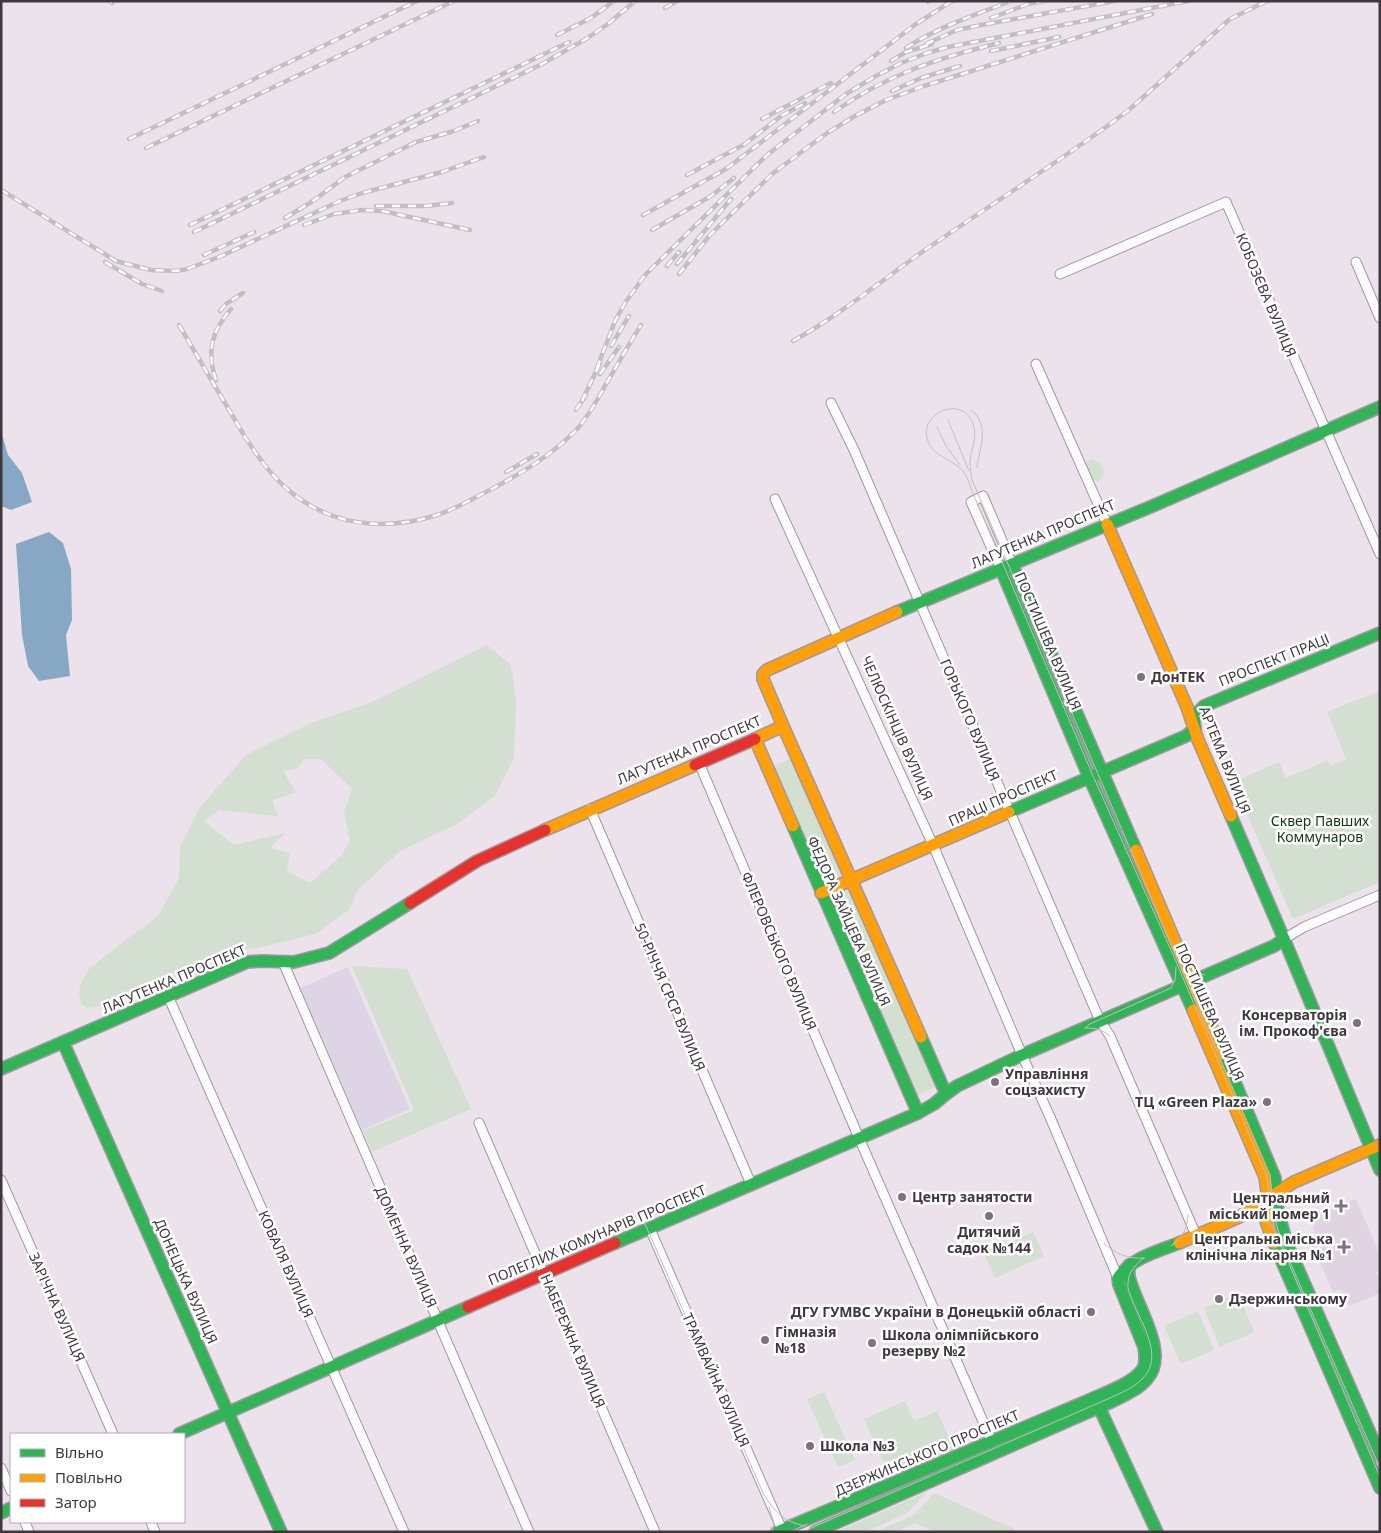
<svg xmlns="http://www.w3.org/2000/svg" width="1381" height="1533" font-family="'Noto Sans',sans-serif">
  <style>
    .commercial { fill: #ddd5e5 }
    .medical { fill: #e1d4e2 }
    .green { fill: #d2dfd1; fill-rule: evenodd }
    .water { fill: #86a8c5 }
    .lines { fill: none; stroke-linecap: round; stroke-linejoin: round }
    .street-casing { stroke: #a098a0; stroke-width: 11 }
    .fast-casing { stroke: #a098a0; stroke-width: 14 }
    .slow-casing { stroke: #a098a0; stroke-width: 14 }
    .jam-casing { stroke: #a098a0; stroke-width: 14 }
    .street { stroke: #fcfbfc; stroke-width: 9 }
    .fast { stroke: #30b455; stroke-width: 11 }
    .slow { stroke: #ff9f0a; stroke-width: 11 }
    .jam { stroke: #e5322d; stroke-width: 11 }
    .tram { stroke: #c2bfc2; stroke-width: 1 }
    .rail-casing { stroke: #c2bfc2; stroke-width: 4.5 }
    .rail { stroke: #fff; stroke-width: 2.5; stroke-dasharray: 8; stroke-linecap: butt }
    .poi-dot { fill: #7b737b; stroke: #fff; stroke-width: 2 }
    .labels { text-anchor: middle; stroke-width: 5; stroke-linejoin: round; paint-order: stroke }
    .street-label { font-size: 14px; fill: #3e373e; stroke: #fff }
    .poi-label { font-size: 14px; font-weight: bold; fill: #3e373e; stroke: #fff; text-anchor: start }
    .park-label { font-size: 14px; fill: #0e3a0d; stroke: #fff }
  </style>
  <rect width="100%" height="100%" fill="#ece2ec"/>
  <path class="commercial" d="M348,967L410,1109L362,1130L300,988Z"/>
  <path class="medical" d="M1356,1199L1380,1255V1270L1376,1272L1380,1281V1293L1349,1306L1342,1289L1333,1292L1309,1238L1316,1234L1308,1215L1315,1211L1317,1215Z"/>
  <g class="green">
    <path d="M1093,459C1103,462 1108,474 1099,481L1091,480L1085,466L1088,461Z"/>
    <path d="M487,645L511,665L516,701L514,757L495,796L457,824L400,851L358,890L349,910L315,934L258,948L244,949L211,956L159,978L118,998L99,1006L87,1008L81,1004L79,993L80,986L88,970L111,951L158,916L179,878L180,847L200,807L246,755L311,723L372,702ZM304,759H321L352,789L344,813L350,841L341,856L310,883L287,871L290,853L270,848L285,833L234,845L204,821L219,810L278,816L272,801L296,792L283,771L298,768Z"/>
    <path d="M1380,691V882L1293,919L1233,782L1279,762L1286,778L1328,760L1330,766L1346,759L1327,712Z"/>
    <path d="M792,758L844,877L823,886L772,767Z"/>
    <path d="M849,887L936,1087L914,1097L826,897Z"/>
    <path d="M352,966L407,969L471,1109L372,1152L363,1131L414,1110Z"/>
    <path d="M1033,1232L1044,1256L995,1278L984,1253Z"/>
    <path d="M1238,1294L1254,1332L1220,1347L1204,1308Z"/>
    <path d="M1198,1311L1214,1350L1181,1364L1164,1326Z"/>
    <path d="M824,1392L855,1460L838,1467L807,1399Z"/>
    <path d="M905,1401L914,1421L937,1411L957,1454L893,1483L864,1419Z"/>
    <path d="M927,1492L907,1513L866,1532H836Z"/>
    <path d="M934,1493L1021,1532H934L915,1523L896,1532H876L914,1515Z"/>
  </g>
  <g class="water">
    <path d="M1,431L8,455L22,473L32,502L11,510L1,506Z"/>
    <path d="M49,532L63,543L71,569L72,620L66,635L70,676L39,681L28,666L22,635L16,544Z"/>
  </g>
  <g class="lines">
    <g class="street-casing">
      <g id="street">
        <path d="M1356,262L1380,318"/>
        <path d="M1060,274L1226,202L1380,554"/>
        <path d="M1036,364L1107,524"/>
        <path d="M831,403L854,450L1100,1021L1110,1036L1196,1235"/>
        <path d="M775,499L933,845L1022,1055L1050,1117L1118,1278"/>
        <path d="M1001,569L971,502L983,496L1012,564"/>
        <path d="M699,763L859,1138L992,1442"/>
        <path d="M590,809L751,1184"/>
        <path d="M1284,939L1304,927L1380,895"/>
        <path d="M283,962L529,1532"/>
        <path d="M168,996L404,1532"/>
        <path d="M479,1123L655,1532"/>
        <path d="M1,1180L113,1434"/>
        <path d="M650,1229L783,1532"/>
        <path d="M1,1468L11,1491"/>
        <path d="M25,1522L29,1532"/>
        <path d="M151,1522L155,1532"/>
      </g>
    </g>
    <g class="fast-casing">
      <g id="fast">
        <path d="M1012,564L1136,850"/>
        <path d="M1001,569L1089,777L1193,1010"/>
        <path d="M897,612L1155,505L1380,407"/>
        <path d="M1195,728C1193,718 1197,712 1204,706L1380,633"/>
        <path d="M1009,812L1186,736L1195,728"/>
        <path d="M1231,816L1284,939L1380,1170"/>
        <path d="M793,826L918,1113"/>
        <path d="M63,1042L281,1532"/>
        <path d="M1223,1054L1275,1178L1278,1212L1287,1244L1380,1456"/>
        <path d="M1,1069L247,962L261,961L294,962L329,953L410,903"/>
        <path d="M946,1094L957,1086L1022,1055L1274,946L1284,939"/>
        <path d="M615,1243L918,1113L934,1104L946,1094L921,1037"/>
        <path d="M1274,1243L1380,1488"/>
        <path d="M1093,1402L1099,1407L1157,1532"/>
        <path d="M179,1434L468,1307"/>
        <path d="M1,1513L11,1508"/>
        <path d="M777,1532L1087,1401C1102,1394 1132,1384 1142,1370C1147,1363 1145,1355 1144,1347L1119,1285L1118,1278C1131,1258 1158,1251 1179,1243"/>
        <path d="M815,1532L1111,1402C1123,1396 1138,1390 1147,1379C1170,1354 1137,1307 1130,1280C1128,1276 1129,1270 1129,1265"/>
      </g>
    </g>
    <g class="slow-casing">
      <g id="slow">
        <path d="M1107,524L1187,707L1198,740L1231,816"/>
        <path d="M783,726L921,1037"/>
        <path d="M793,826L755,739L783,726L763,679V674L767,670L897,612"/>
        <path d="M545,830L695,765"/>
        <path d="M1136,850L1223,1054"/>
        <path d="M821,893L1009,812"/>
        <path d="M1193,1010L1265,1177L1268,1199L1266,1221L1274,1243"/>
        <path d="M1179,1243L1239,1217L1294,1182L1380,1145"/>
      </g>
    </g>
    <g class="jam-casing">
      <g id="jam">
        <path d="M695,765L755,739"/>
        <path d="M410,903L477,861L545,830"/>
        <path d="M468,1307L615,1243"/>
      </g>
    </g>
    <use href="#street" class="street"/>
    <use href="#fast" class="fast"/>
    <use href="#slow" class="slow"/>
    <use href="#jam" class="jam"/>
    <g class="tram">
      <path d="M971,410C991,425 979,448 977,468"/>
      <path d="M948,420L969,471"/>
      <path d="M937,427L946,446L960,465"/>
      <path d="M1181,963L1191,972L1205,975"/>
      <path d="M1085,1028L1090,1024L1171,988L1175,980L1176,967"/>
      <path d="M1085,1028C1096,1028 1101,1029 1110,1036"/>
      <path d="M642,1217L764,1495C775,1512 784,1522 805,1526"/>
      <path d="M1239,1217C1255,1209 1262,1216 1273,1228"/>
      <path d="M1104,1244C1118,1254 1126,1259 1144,1258"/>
      <path d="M1171,1246C1183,1236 1187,1231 1188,1215"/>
      <path d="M1380,1468L1283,1246L1274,1216L1270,1175L972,480C971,474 970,468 970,461C971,448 978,437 973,424C963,394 917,413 928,441C933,457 953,459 963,471C967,476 970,485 972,491L1093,776L1175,959L1267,1177L1274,1229L1380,1477"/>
      <path d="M769,1507L774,1523L772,1532"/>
      <path d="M790,1532L807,1524"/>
      <path d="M802,1532L1110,1398C1121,1393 1135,1387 1143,1378C1164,1357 1142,1324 1133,1302C1131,1296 1127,1289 1128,1283C1128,1272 1136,1264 1144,1258"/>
    </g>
    <g class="rail-casing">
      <g id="rail">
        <path d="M110,1L112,3"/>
        <path d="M928,2L929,1"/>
        <path d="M665,8L677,1"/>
        <path d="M991,18L1028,4L1044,1"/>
        <path d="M557,35L591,18L614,1"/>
        <path d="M926,44L957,30L981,25L1115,1"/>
        <path d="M906,48C938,27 975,15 1011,1"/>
        <path d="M991,51L1059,37"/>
        <path d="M891,61L906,52L932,44"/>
        <path d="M892,91L921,78L960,66"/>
        <path d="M834,112C886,75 938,58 999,43"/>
        <path d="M762,119L831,83"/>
        <path d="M129,139L417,1"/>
        <path d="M146,148L454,1"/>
        <path d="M687,175L745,144L781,116L805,103"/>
        <path d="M1,190L116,261L151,270L176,271L187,269L219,257L340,201L362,193L442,172L484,157"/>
        <path d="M376,206H426L452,203"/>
        <path d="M643,215L726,169L916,24L952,1"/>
        <path d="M285,218L313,201L345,177L416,142L454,131L478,121"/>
        <path d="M190,225L569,42"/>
        <path d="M304,225L334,214L362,210L382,211L470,230"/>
        <path d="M652,230L711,196L734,178"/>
        <path d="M194,232L542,64L586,39L608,24L635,1"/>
        <path d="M204,255L254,232"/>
        <path d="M105,262L142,284L162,291"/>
        <path d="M677,264L731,199"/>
        <path d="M667,266L679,252"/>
        <path d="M679,274L710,235L772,174L827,133L855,116L886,100L924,86L1152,14"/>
        <path d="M220,311L226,304L243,293"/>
        <path d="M179,325L245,437C257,455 269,473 285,487C328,526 383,532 437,515C455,509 472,499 488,491C520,474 553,455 578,428C589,415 598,399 606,384C618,364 629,344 641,325"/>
        <path d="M793,341C836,317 875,286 915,257C978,213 1043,172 1106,127L1130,109L1230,19L1267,1"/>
        <path d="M611,346L629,316"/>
        <path d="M597,368L615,321L625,303L645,275L767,155L846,94L876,76L901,63L927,53L948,47L1188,1"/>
        <path d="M600,374L619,347"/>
        <path d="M216,380C206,351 212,331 231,309"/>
        <path d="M582,401L600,363"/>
        <path d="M576,410L586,395"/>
        <path d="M506,472L537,454"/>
      </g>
    </g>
    <use href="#rail" class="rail"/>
  </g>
  <g class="poi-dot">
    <circle cx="1141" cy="677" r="5"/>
    <circle cx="1357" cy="1023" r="5"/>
    <circle cx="995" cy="1082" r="5"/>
    <circle cx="1267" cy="1102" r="5"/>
    <circle cx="902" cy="1197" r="5"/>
    <path d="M1338.5 1198.5h5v5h5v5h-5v5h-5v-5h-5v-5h5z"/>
    <circle cx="989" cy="1216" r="5"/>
    <path d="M1341.5 1239.5h5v5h5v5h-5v5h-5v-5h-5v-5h5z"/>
    <circle cx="1219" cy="1299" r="5"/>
    <circle cx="1091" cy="1312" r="5"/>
    <circle cx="765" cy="1340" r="5"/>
    <circle cx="872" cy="1343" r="5"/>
    <circle cx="810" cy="1446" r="5"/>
  </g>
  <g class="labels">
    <g class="street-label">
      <text transform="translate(1266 295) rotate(67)" y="5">КОБОЗЄВА ВУЛИЦЯ</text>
      <text transform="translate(1043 534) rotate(-23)" y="5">ЛАГУТЕНКА ПРОСПЕКТ</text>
      <text transform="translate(1048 641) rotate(67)" y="5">ПОСТИШЕВА ВУЛИЦЯ</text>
      <text transform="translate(1274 660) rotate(-22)" y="5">ПРОСПЕКТ ПРАЦІ</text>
      <text transform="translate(970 720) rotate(67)" y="5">ГОРЬКОГО ВУЛИЦЯ</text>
      <text transform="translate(897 728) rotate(66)" y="5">ЧЕЛЮСКІНЦІВ ВУЛИЦЯ</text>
      <text transform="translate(689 750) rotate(-23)" y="5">ЛАГУТЕНКА ПРОСПЕКТ</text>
      <text transform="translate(1225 760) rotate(68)" y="5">АРТЕМА ВУЛИЦЯ</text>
      <text transform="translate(1003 798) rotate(-24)" y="5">ПРАЦІ ПРОСПЕКТ</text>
      <text transform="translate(849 921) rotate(66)" y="5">ФЕДОРА ЗАЙЦЕВА ВУЛИЦЯ</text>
      <text transform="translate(779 951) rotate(67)" y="5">ФЛЕРОВСЬКОГО ВУЛИЦЯ</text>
      <text transform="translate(174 979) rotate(-23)" y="5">ЛАГУТЕНКА ПРОСПЕКТ</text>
      <text transform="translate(670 997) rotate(67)" y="5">50-РІЧЧЯ СРСР ВУЛИЦЯ</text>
      <text transform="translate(1210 1012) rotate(66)" y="5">ПОСТИШЕВА ВУЛИЦЯ</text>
      <text transform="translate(597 1235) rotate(-23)" y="5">ПОЛЕГЛИХ КОМУНАРІВ ПРОСПЕКТ</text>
      <text transform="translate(406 1247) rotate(66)" y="5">ДОМЕННА ВУЛИЦЯ</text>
      <text transform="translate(286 1264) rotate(66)" y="5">КОВАЛЯ ВУЛИЦЯ</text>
      <text transform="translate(186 1281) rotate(66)" y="5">ДОНЕЦЬКА ВУЛИЦЯ</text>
      <text transform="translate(57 1307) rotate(66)" y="5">ЗАРІЧНА ВУЛИЦЯ</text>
      <text transform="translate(573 1341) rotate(67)" y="5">НАБЕРЕЖНА ВУЛИЦЯ</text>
      <text transform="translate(716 1380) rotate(66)" y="5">ТРАМВАЙНА ВУЛИЦЯ</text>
      <text transform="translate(927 1453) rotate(-23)" y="5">ДЗЕРЖИНСЬКОГО ПРОСПЕКТ</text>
    </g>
    <g class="poi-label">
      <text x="1151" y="682">ДонТЕК</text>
      <text x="1347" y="1020" text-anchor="end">Консерваторія<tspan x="1347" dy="16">ім. Прокоф'єва</tspan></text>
      <text x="1005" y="1079">Управління<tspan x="1005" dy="16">соцзахисту</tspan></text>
      <text x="1257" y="1107" text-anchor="end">ТЦ «Green Plaza»</text>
      <text x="912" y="1202">Центр занятости</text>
      <text x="1330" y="1203" text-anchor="end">Центральний<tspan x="1330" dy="16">міський номер 1</tspan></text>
      <text x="989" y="1237" text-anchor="middle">Дитячий<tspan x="989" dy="16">садок №144</tspan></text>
      <text x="1333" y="1244" text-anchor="end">Центральна міська<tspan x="1333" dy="16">клінічна лікарня №1</tspan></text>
      <text x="1229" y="1304">Дзержинському</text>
      <text x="1081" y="1317" text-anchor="end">ДГУ ГУМВС України в Донецькій області</text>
      <text x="775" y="1337">Гімназія<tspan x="775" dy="16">№18</tspan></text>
      <text x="882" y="1340">Школа олімпійського<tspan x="882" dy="16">резерву №2</tspan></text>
      <text x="820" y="1451">Школа №3</text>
    </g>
    <g class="park-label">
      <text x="1320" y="826">Сквер Павших<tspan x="1320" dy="16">Коммунаров</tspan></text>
    </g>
  </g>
  <rect width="1381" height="1533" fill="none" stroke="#3e373e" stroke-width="5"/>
  <rect x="10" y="1433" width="175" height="90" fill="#ffffff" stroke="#b2afb2"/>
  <rect x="20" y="1449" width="25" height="8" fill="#30b455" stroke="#b2afb2"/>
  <text x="55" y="1458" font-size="15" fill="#3e373e">Вільно</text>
  <rect x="20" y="1474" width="25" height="8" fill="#ff9f0a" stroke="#b2afb2"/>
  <text x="55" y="1483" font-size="15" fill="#3e373e">Повільно</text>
  <rect x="20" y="1499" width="25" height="8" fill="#e5322d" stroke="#b2afb2"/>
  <text x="55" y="1508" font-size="15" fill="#3e373e">Затор</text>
</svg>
